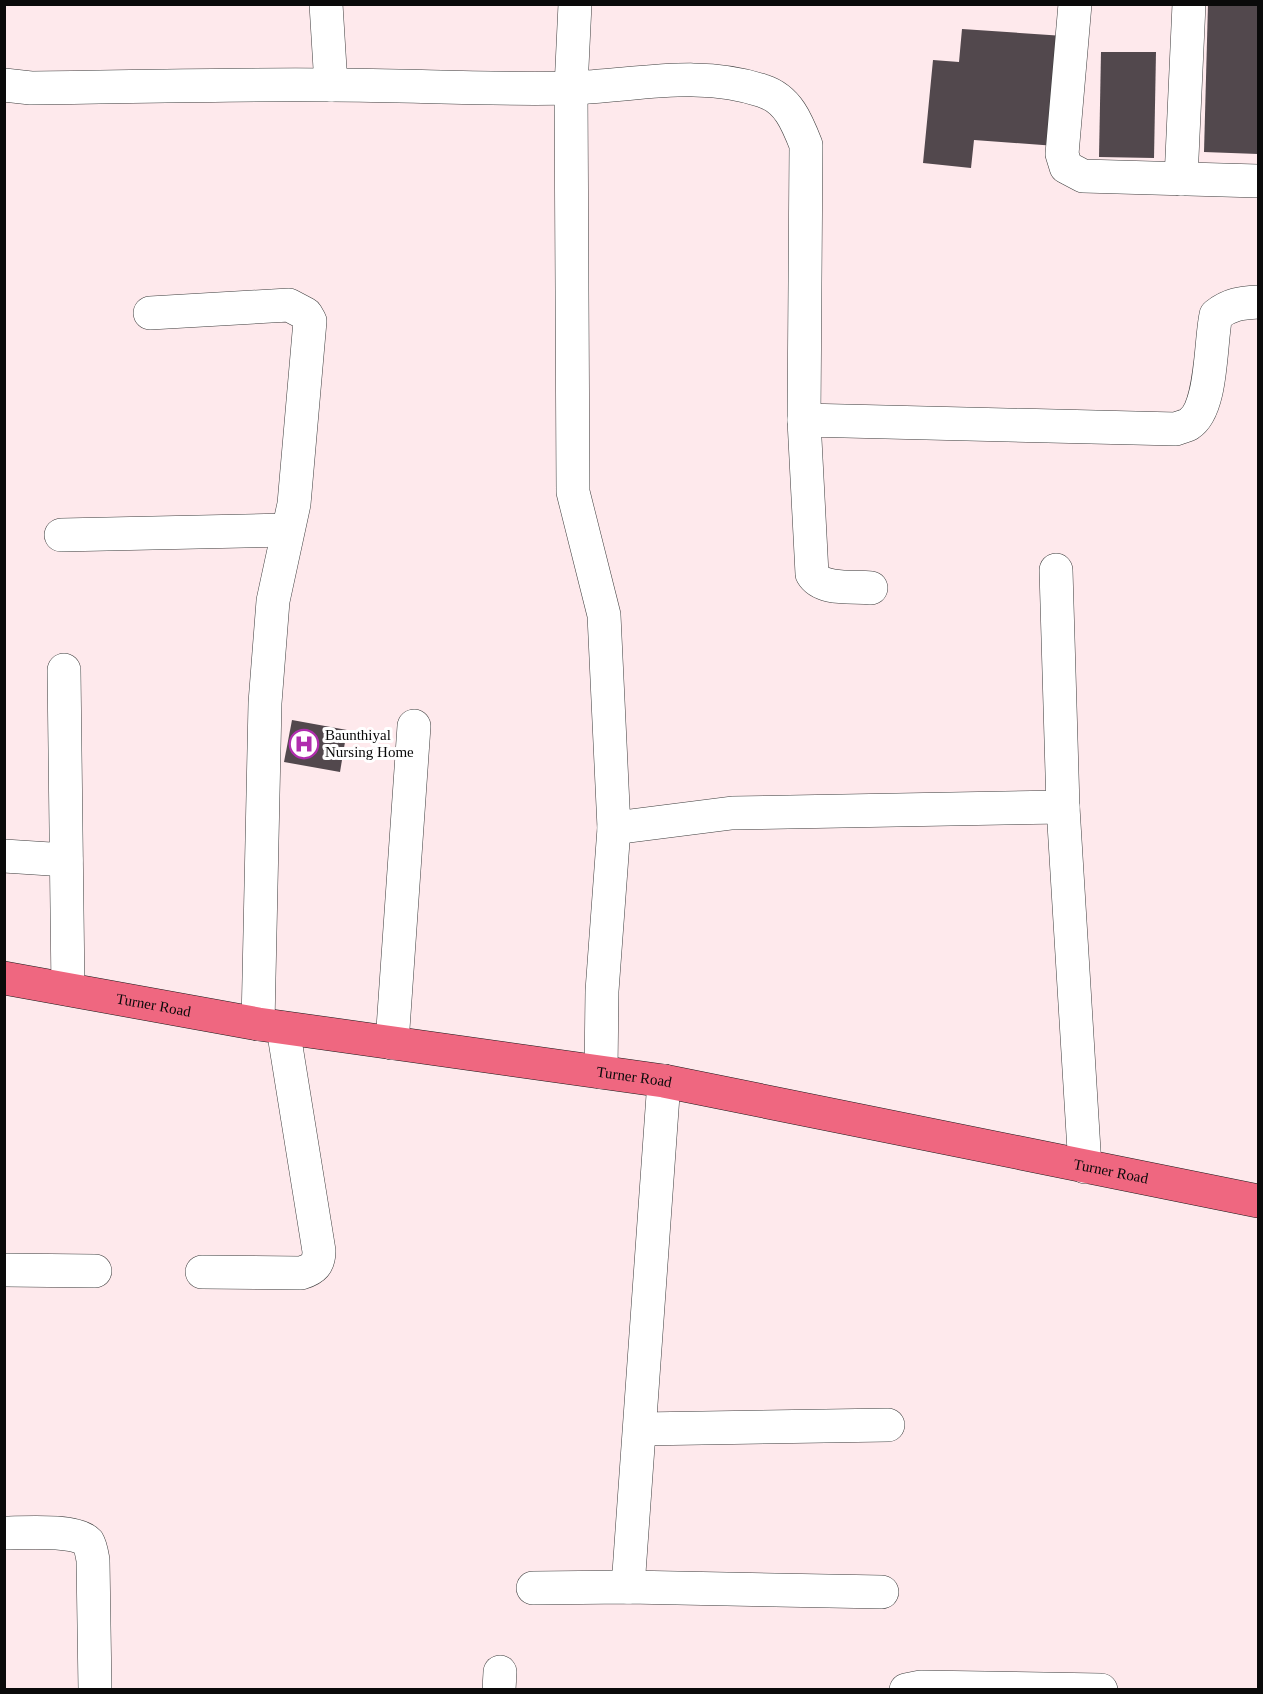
<svg xmlns="http://www.w3.org/2000/svg" width="1263" height="1694" font-family="Georgia,serif">
  <style>
    .building { fill: #52484d }
    .lines { fill: none; stroke-linecap: round; stroke-linejoin: round }
    .minor-casing { stroke: #3d3d3d; stroke-width: 34 }
    .major-casing { stroke: #1b1b1b; stroke-width: 34 }
    .minor { stroke: #fff; stroke-width: 33 }
    .major { stroke: #ef6780; stroke-width: 33 }
    .labels { text-anchor: middle; stroke-width: 6; stroke-linejoin: round; paint-order: stroke }
    .poi-label { font-size: 15px; fill: #0a0a0a; stroke: #fff; text-anchor: start }
    .street-label { font-size: 15px; fill: #0a0a0a; stroke: #fff }
  </style>
  <rect width="100%" height="100%" fill="#fee9ec"/>
  <g class="building">
    <path d="M1208,4H1258V154L1204,152Z"/>
    <path d="M962,29L1064,36L1056,146L974,140L971,168L923,163L933,60L959,62Z"/>
    <path d="M1101,52H1156L1154,158L1099,157Z"/>
    <path d="M292,720L347,730L340,772L284,762Z"/>
  </g>
  <g class="lines">
    <g class="minor-casing">
      <g id="minor">
        <path d="M326,4L331,85"/>
        <path d="M575,4L571,88L573,492L604,615L614,828L602,991L601,1072"/>
        <path d="M1075,4L1062,154L1066,167L1083,176L1258,181"/>
        <path d="M4,85L31,88C131,87 230,84 330,85C410,85 490,90 570,88C634,86 700,69 763,91C788,99 797,122 806,145L804,420"/>
        <path d="M1181,179L1189,4"/>
        <path d="M150,313L289,305L306,314L310,321L294,504L273,601L265,703L258,1024"/>
        <path d="M61,535L287,530"/>
        <path d="M1056,570L1063,807L1085,1167"/>
        <path d="M871,588C852,586 822,591 812,574L804,420L1176,429C1180,427 1186,426 1189,424C1213,409 1210,341 1216,315C1230,304 1241,303 1258,302"/>
        <path d="M64,670L68,989"/>
        <path d="M614,828L732,813L1063,807"/>
        <path d="M4,856L66,860"/>
        <path d="M392,1043L414,726"/>
        <path d="M4,1270L95,1271"/>
        <path d="M202,1272L301,1273C314,1269 319,1264 319,1251L283,1028"/>
        <path d="M641,1429L888,1425"/>
        <path d="M4,1533C22,1533 77,1529 88,1542C91,1547 92,1555 93,1560L95,1690"/>
        <path d="M628,1587L664,1081"/>
        <path d="M533,1588L628,1587L882,1592"/>
        <path d="M499,1690L500,1672"/>
        <path d="M906,1690L921,1687L1101,1690"/>
      </g>
    </g>
    <g class="major-casing">
      <g id="major">
        <path id="s1" d="M4,978L258,1024L664,1081L1258,1201"/>
      </g>
    </g>
    <use href="#minor" class="minor"/>
    <use href="#major" class="major"/>
  </g>
  <defs>
    <g id="hospital-ring" transform="scale(1.5)"><circle r="9.5" fill="#fff" stroke="#b02dae" stroke-width="1.5"/><path d="M-5-5h3v3.5h4V-5h3V5h-3V1.5h-4V5h-3Z" fill="#b02dae"/></g>
  </defs>
  <g fill-rule="evenodd">
    <use href="#hospital-ring" x="304" y="744"/>
  </g>
  <g class="labels">
    <g class="poi-label">
      <text x="325" y="740">Baunthiyal<tspan x="325" dy="17">Nursing Home</tspan></text>
    </g>
    <g class="street-label">
      <text dy="5" stroke="none"><textPath href="#s1" startOffset="152">Turner Road</textPath></text>
      <text dy="5" stroke="none"><textPath href="#s1" startOffset="638">Turner Road</textPath></text>
      <text dy="5" stroke="none"><textPath href="#s1" startOffset="1124">Turner Road</textPath></text>
    </g>
  </g>
  <rect width="1263" height="1694" fill="none" stroke="#0a0a0a" stroke-width="12"/>
</svg>
